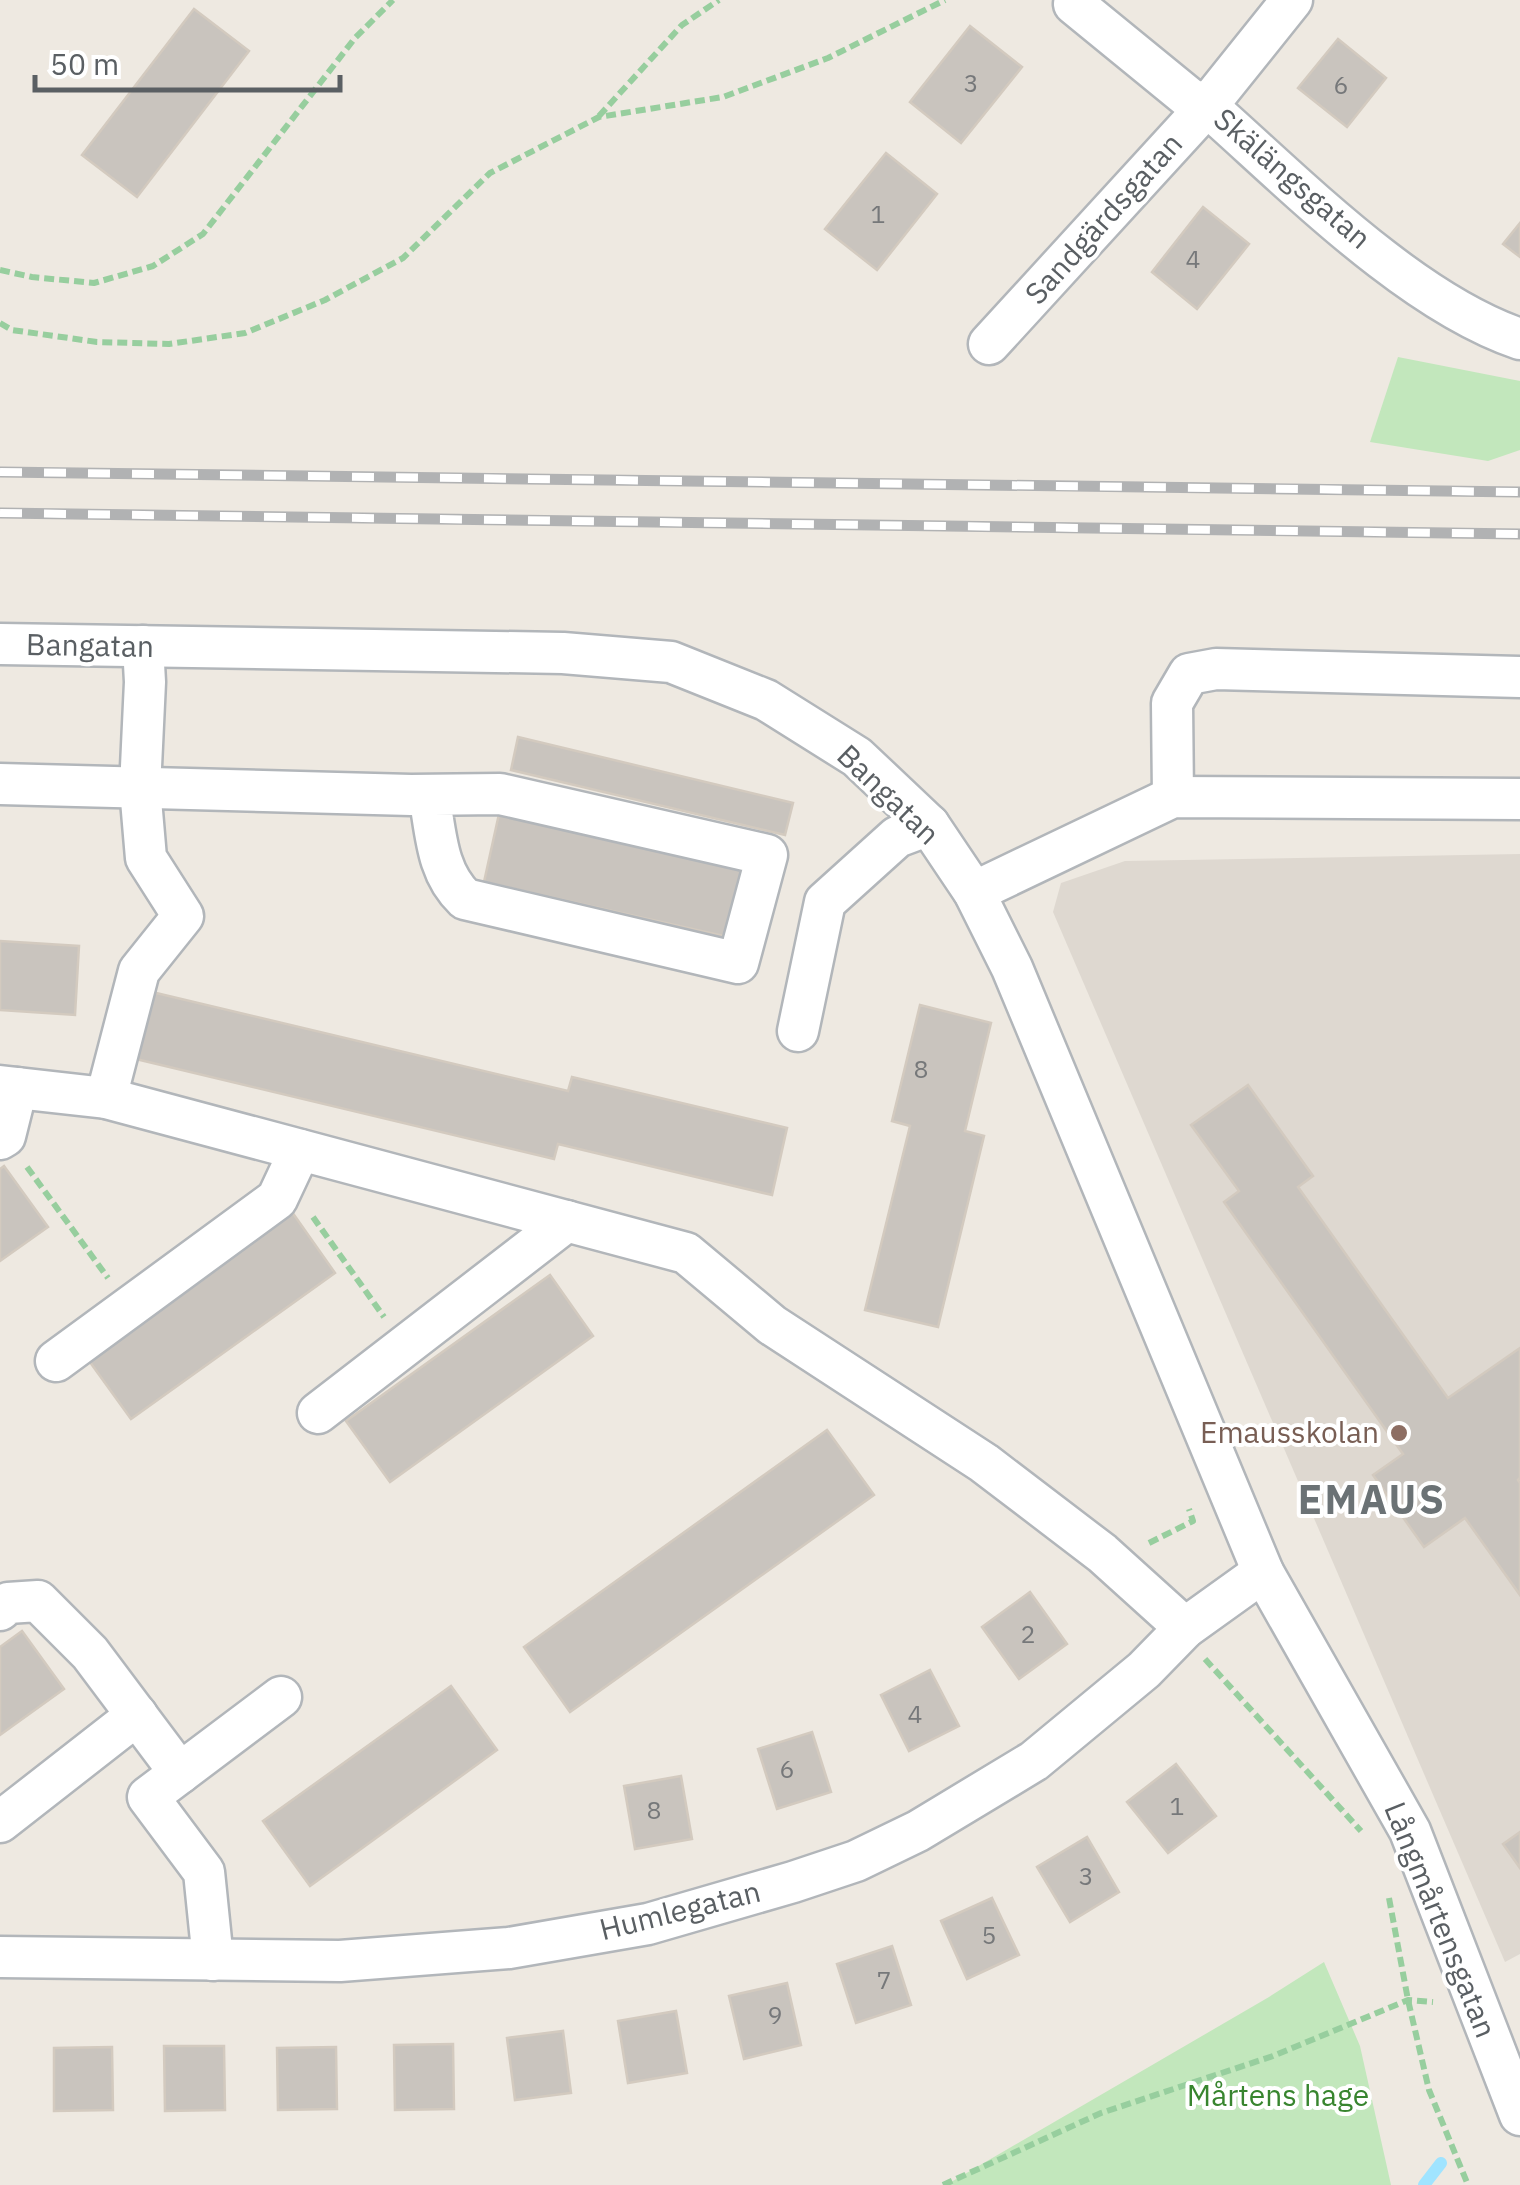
<svg xmlns="http://www.w3.org/2000/svg" width="1520" height="2185" font-family="'IBM Plex Sans',sans-serif">
  <style>
    .education { fill: #ded8d0 }
    .green { fill: #c2e7bc }
    .lines { fill: none; stroke-linecap: round; stroke-linejoin: round }
    .stream { stroke: #a0e4ff; stroke-width: 12 }
    .building { fill: #c9c4be; stroke: #d3cabf; stroke-width: 2.5 }
    .minor-casing { stroke: #b2b6ba; stroke-width: 45 }
    .path { stroke: #97ce9e; stroke-width: 6; stroke-dasharray: 10 5; stroke-linecap: butt }
    .minor { stroke: #fff; stroke-width: 40 }
    .rail-casing { stroke: #b1b2b3; stroke-width: 11 }
    .rail { stroke: #fff; stroke-width: 8; stroke-dasharray: 22; stroke-linecap: butt }
    .education-dot { fill: #8d6e63; stroke: #fff; stroke-width: 4 }
    .labels { text-anchor: middle; stroke-width: 8; stroke-linejoin: round; paint-order: stroke }
    .number-label { font-size: 25px; fill: #76787a }
    .street-label { font-size: 30px; fill: #5a5f63; stroke: #fff }
    .education-label { font-size: 30px; fill: #785e54; stroke: #fff; text-anchor: end }
    .park-label { font-size: 30px; fill: #38852f; stroke: #fff }
    .district-label { font-size: 40px; font-weight: bold; letter-spacing: 2.5px; fill: #6b7275; stroke: #fff }
  </style>
  <rect width="100%" height="100%" fill="#eee9e1"/>
  <path class="education" d="M1520,854V1954L1505,1962L1053,912L1061,883L1125,861Z"/>
  <g class="green">
    <path d="M1398,357L1520,381V450L1488,461L1370,442Z"/>
    <path d="M1324,1962L1360,2046L1391,2185H946L1269,1997Z"/>
  </g>
  <g class="lines">
    <path class="stream" d="M1424,2185L1441,2163"/>
  </g>
  <g class="building">
    <path d="M194,9L249,51L137,197L82,155Z"/>
    <path d="M970,26L1022,67L961,143L910,102Z"/>
    <path d="M1338,39L1386,78L1347,127L1298,88Z"/>
    <path d="M886,153L937,194L877,270L825,229Z"/>
    <path d="M1203,207L1249,244L1197,309L1152,272Z"/>
    <path d="M1520,223V257L1503,244Z"/>
    <path d="M518,737L793,803L785,835L511,770Z"/>
    <path d="M499,814L744,868L728,937L484,882Z"/>
    <path d="M0,941L79,946L75,1015L0,1010Z"/>
    <path d="M152,992L568,1091L572,1077L787,1128L772,1195L558,1144L554,1159L136,1059Z"/>
    <path d="M920,1005L991,1023L965,1131L984,1136L938,1327L865,1310L910,1126L892,1121Z"/>
    <path d="M1248,1085L1313,1176L1298,1187L1448,1398L1520,1348V1478L1518,1480L1520,1483V1595L1465,1518L1424,1547L1373,1475L1403,1454L1224,1202L1239,1191L1191,1125Z"/>
    <path d="M4,1166L48,1227L0,1261V1169Z"/>
    <path d="M292,1212L335,1273L131,1419L87,1358Z"/>
    <path d="M550,1275L593,1336L390,1482L346,1421Z"/>
    <path d="M827,1430L874,1495L570,1712L524,1647Z"/>
    <path d="M1030,1592L1067,1644L1019,1679L982,1627Z"/>
    <path d="M22,1631L64,1689L0,1735V1647Z"/>
    <path d="M930,1670L959,1726L909,1751L881,1695Z"/>
    <path d="M451,1686L497,1750L310,1886L263,1821Z"/>
    <path d="M812,1732L831,1792L777,1809L758,1749Z"/>
    <path d="M1176,1764L1216,1816L1168,1853L1127,1802Z"/>
    <path d="M681,1776L692,1839L635,1849L624,1786Z"/>
    <path d="M1520,1832V1868L1503,1844Z"/>
    <path d="M1087,1837L1119,1892L1070,1922L1037,1867Z"/>
    <path d="M992,1898L1019,1955L967,1979L941,1921Z"/>
    <path d="M892,1946L911,2005L856,2023L837,1964Z"/>
    <path d="M787,1983L801,2045L744,2059L729,1996Z"/>
    <path d="M676,2011L687,2073L628,2083L618,2021Z"/>
    <path d="M563,2031L571,2093L515,2100L507,2038Z"/>
    <path d="M453,2044L454,2109L395,2110L394,2045Z"/>
    <path d="M164,2046H224L225,2110L165,2111Z"/>
    <path d="M112,2047L113,2110L54,2111V2048Z"/>
    <path d="M336,2047L337,2109L278,2110L277,2048Z"/>
  </g>
  <g class="lines">
    <g class="minor-casing">
      <g id="minor">
        <path d="M1074,4L1189,98L1207,106C1294,183 1410,302 1520,339"/>
        <path d="M989,344L1207,106L1292,0"/>
        <path d="M0,644L563,653L671,662L766,700L857,757L929,825L974,892L1012,968L1263,1572L1410,1831L1520,2115"/>
        <path d="M0,784L411,795L500,794L767,855L738,963L465,899C436,872 436,832 429,795"/>
        <path d="M1173,797L1172,703L1189,674L1216,669L1520,677"/>
        <path d="M974,892L1173,797L1520,799"/>
        <path d="M798,1031L825,902L897,837L929,825"/>
        <path d="M0,1086L106,1098L686,1253L772,1325L984,1463L1102,1553L1185,1628"/>
        <path d="M106,1098L139,971L183,916L146,858L140,788L145,682L143,646"/>
        <path d="M0,1139L5,1136L17,1088"/>
        <path d="M56,1361L277,1199L300,1150"/>
        <path d="M318,1413L567,1221"/>
        <path d="M0,1610L8,1603L38,1601L90,1653L180,1773"/>
        <path d="M0,1822L137,1715"/>
        <path d="M0,1957L340,1961L509,1948L648,1924L793,1882L856,1861L918,1831L1034,1761L1144,1670L1185,1628L1263,1572"/>
        <path d="M213,1960L204,1872L148,1797L281,1697"/>
      </g>
    </g>
    <g class="path">
      <path d="M599,116L682,25L719,0"/>
      <path d="M0,270L32,277L94,283L153,266L203,234L355,38L393,0"/>
      <path d="M0,323L12,330L97,342L169,344L245,333L325,300L403,258L490,173L599,117L723,97L828,58L945,0"/>
      <path d="M27,1167L108,1278"/>
      <path d="M313,1217L384,1317"/>
      <path d="M1149,1543L1193,1521L1189,1509"/>
      <path d="M1205,1659L1361,1831"/>
      <path d="M1389,1898L1408,2000L1429,2090L1468,2185"/>
      <path d="M943,2185L1101,2113L1273,2056L1408,2000L1433,2002"/>
    </g>
    <use href="#minor" class="minor"/>
    <g class="rail-casing">
      <g id="rail">
        <path d="M0,472L1520,492"/>
        <path d="M0,513L1520,534"/>
      </g>
    </g>
    <use href="#rail" class="rail"/>
  </g>
  <circle class="education-dot" cx="1399" cy="1433" r="10"/>
  <g class="labels">
    <g class="number-label">
      <text x="971" y="92">3</text>
      <text x="1341" y="94">6</text>
      <text x="878" y="223">1</text>
      <text x="1193" y="268">4</text>
      <text x="921" y="1078">8</text>
      <text x="1028" y="1643">2</text>
      <text x="915" y="1723">4</text>
      <text x="787" y="1778">6</text>
      <text x="1177" y="1815">1</text>
      <text x="654" y="1819">8</text>
      <text x="1086" y="1885">3</text>
      <text x="989" y="1944">5</text>
      <text x="884" y="1989">7</text>
      <text x="775" y="2024">9</text>
    </g>
    <g class="street-label">
      <text transform="translate(1292 179) rotate(41)" y="10">Skälängsgatan</text>
      <text transform="translate(1104 219) rotate(-48)" y="10">Sandgärdsgatan</text>
      <text transform="translate(90 646) rotate(1)" y="10">Bangatan</text>
      <text transform="translate(888 795) rotate(44)" y="10">Bangatan</text>
      <text transform="translate(680 1911) rotate(-14)" y="10">Humlegatan</text>
      <text transform="translate(1440 1920) rotate(68)" y="10">Långmårtensgatan</text>
    </g>
    <g class="education-label">
      <text x="1379" y="1443">Emausskolan</text>
    </g>
    <g class="park-label">
      <text x="1278" y="2106">Mårtens hage</text>
    </g>
    <g class="district-label">
      <text x="1372" y="1514">EMAUS</text>
    </g>
  </g>
  <path d="M35 75v15h305v-15" fill="none" stroke="#5a5f63" stroke-width="5"/>
  <text x="50" y="75" font-size="30" fill="#5a5f63" stroke="#ffffff" stroke-width="8" paint-order="stroke">50 m</text>
</svg>
